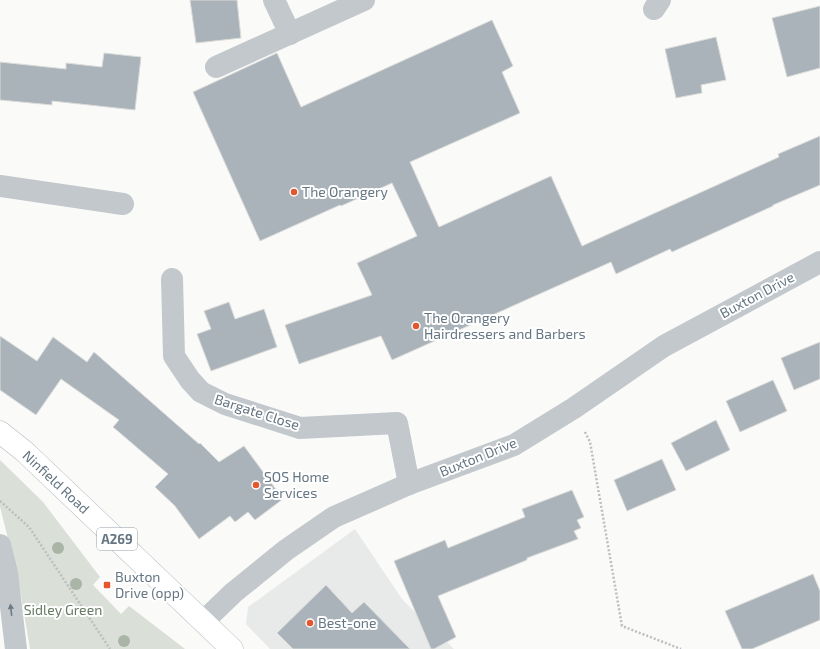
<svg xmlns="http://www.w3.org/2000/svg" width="820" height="649" font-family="'Exo 2',sans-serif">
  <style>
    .built { fill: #e8e9e9 }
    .green { fill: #dadfd7 }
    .building { fill: #aab3b9; stroke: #dcdcda }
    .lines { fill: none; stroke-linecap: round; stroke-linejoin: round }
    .major-casing { stroke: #b5babe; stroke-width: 23 }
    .path { stroke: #bbbfc2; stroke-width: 2.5; stroke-dasharray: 2 2; stroke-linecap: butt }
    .minor { stroke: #c3c8cc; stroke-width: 22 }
    .major { stroke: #fff; stroke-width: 22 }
    .tree { fill: #aab4a7 }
    .oneway { fill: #6a7a87 }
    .poi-dot { fill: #e4572e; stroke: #fff; stroke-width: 1.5 }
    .labels { text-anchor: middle; stroke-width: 4; stroke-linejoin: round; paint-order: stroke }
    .shield { fill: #fff; stroke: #939fa8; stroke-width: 1 }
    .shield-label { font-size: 13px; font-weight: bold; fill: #657683 }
    .poi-label { font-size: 14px; fill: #657683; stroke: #fff; text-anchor: start }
    .street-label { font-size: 14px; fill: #657683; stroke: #fff }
    .park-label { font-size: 14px; fill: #687a64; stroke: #fff }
  </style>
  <rect width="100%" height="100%" fill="#fafaf8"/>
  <path class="built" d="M355,529L402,599L433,630L444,644L447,642L454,649H270L246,624L248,607Z"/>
  <path class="green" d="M0,460L43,502L100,577L93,585L121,614L129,606L185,649H30L18,578L0,507Z"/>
  <g class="building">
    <path d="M190,0H237L241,38L196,43Z"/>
    <path d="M820,6V68L787,77L772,18Z"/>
    <path d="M492,20L513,66L502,72L520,113L410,162L439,227L551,176L582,246L779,157L778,154L820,136V185L773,205V206L672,252L670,249L616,274L611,262L392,360L381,336L299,364L285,325L372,295L357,263L417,236L392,183L341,206L340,205L260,241L193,92L277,53L301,107Z"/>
    <path d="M716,37L726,80L701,85L702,93L676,98L665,49Z"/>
    <path d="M104,53L141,57L135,110L52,101V105L0,100V62L66,69V63L102,67Z"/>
    <path d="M229,302L235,319L264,309L277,347L211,371L197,334L211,329L204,311Z"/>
    <path d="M0,336L37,361L53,337L87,362L94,352L199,444L200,443L219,462L244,446L283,499L255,520L248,512L235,522L230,516L199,539L175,506L155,487L168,474L113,427L119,420L61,379L36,415L0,390Z"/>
    <path d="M820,342V379L794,390L781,358Z"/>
    <path d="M773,380L787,411L740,432L726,401Z"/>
    <path d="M716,420L730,450L686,471L671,443Z"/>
    <path d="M662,459L676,490L627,511L614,480Z"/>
    <path d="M572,490L584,517L577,520L581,528L574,531L578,539L527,558V560L438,596L456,637L434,649H431L394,561L445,540L448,548L485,533L525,517L522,509Z"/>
    <path d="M813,574L820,591V620L752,649H742L725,611Z"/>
    <path d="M326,585L352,613L364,602L410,649H293L277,633Z"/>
  </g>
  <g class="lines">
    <g class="major-casing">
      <path id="major" d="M0,432L24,451L232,649"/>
    </g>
    <g class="path">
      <path d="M585,432L590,442L622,626L681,649"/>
      <path d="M0,501L29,527L110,649"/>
    </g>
    <g class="minor">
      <path d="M274,0L290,34"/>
      <path d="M654,9L660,0"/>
      <path d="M216,67L364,0"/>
      <path d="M0,186L123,204"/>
      <path d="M172,279L174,356L190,380L201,392L225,404L300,428L397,423L409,484"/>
      <path d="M0,545L7,573L16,649"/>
      <path d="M204,621L233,593L286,550L334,517L409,484L514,445L574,408L664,346L820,262"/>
    </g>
    <use href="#major" class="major"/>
  </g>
  <g class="tree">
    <circle cx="58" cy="548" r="6"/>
    <circle cx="76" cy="584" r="6"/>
    <circle cx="124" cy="641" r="6"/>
  </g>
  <defs><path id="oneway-solid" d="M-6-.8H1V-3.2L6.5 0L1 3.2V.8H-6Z"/></defs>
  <use class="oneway" href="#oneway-solid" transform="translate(11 610) rotate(-97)"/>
  <g class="poi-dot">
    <circle cx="294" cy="192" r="4"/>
    <circle cx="416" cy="326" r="4"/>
    <circle cx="256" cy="485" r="4"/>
    <rect x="103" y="581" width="8" height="8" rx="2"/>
    <circle cx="310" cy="623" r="4"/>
  </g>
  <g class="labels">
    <rect class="shield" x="97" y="528" width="40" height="22" rx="3"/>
    <g class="shield-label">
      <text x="117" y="544">A269</text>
    </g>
    <g class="poi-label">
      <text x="302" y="197">The Orangery</text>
      <text x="424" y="323">The Orangery<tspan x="424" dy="16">Hairdressers and Barbers</tspan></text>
      <text x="264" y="482">SOS Home<tspan x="264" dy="16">Services</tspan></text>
      <text x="115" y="582">Buxton<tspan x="115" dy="16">Drive (opp)</tspan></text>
      <text x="318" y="628">Best-one</text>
    </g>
    <g class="street-label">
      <text transform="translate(757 295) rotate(-28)" y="5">Buxton Drive</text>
      <text transform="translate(257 412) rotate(18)" y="5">Bargate Close</text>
      <text transform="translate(478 457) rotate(-22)" y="5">Buxton Drive</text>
      <text transform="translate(56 482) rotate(43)" y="5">Ninfield Road</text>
    </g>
    <g class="park-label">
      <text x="63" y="615">Sidley Green</text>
    </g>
  </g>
</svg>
